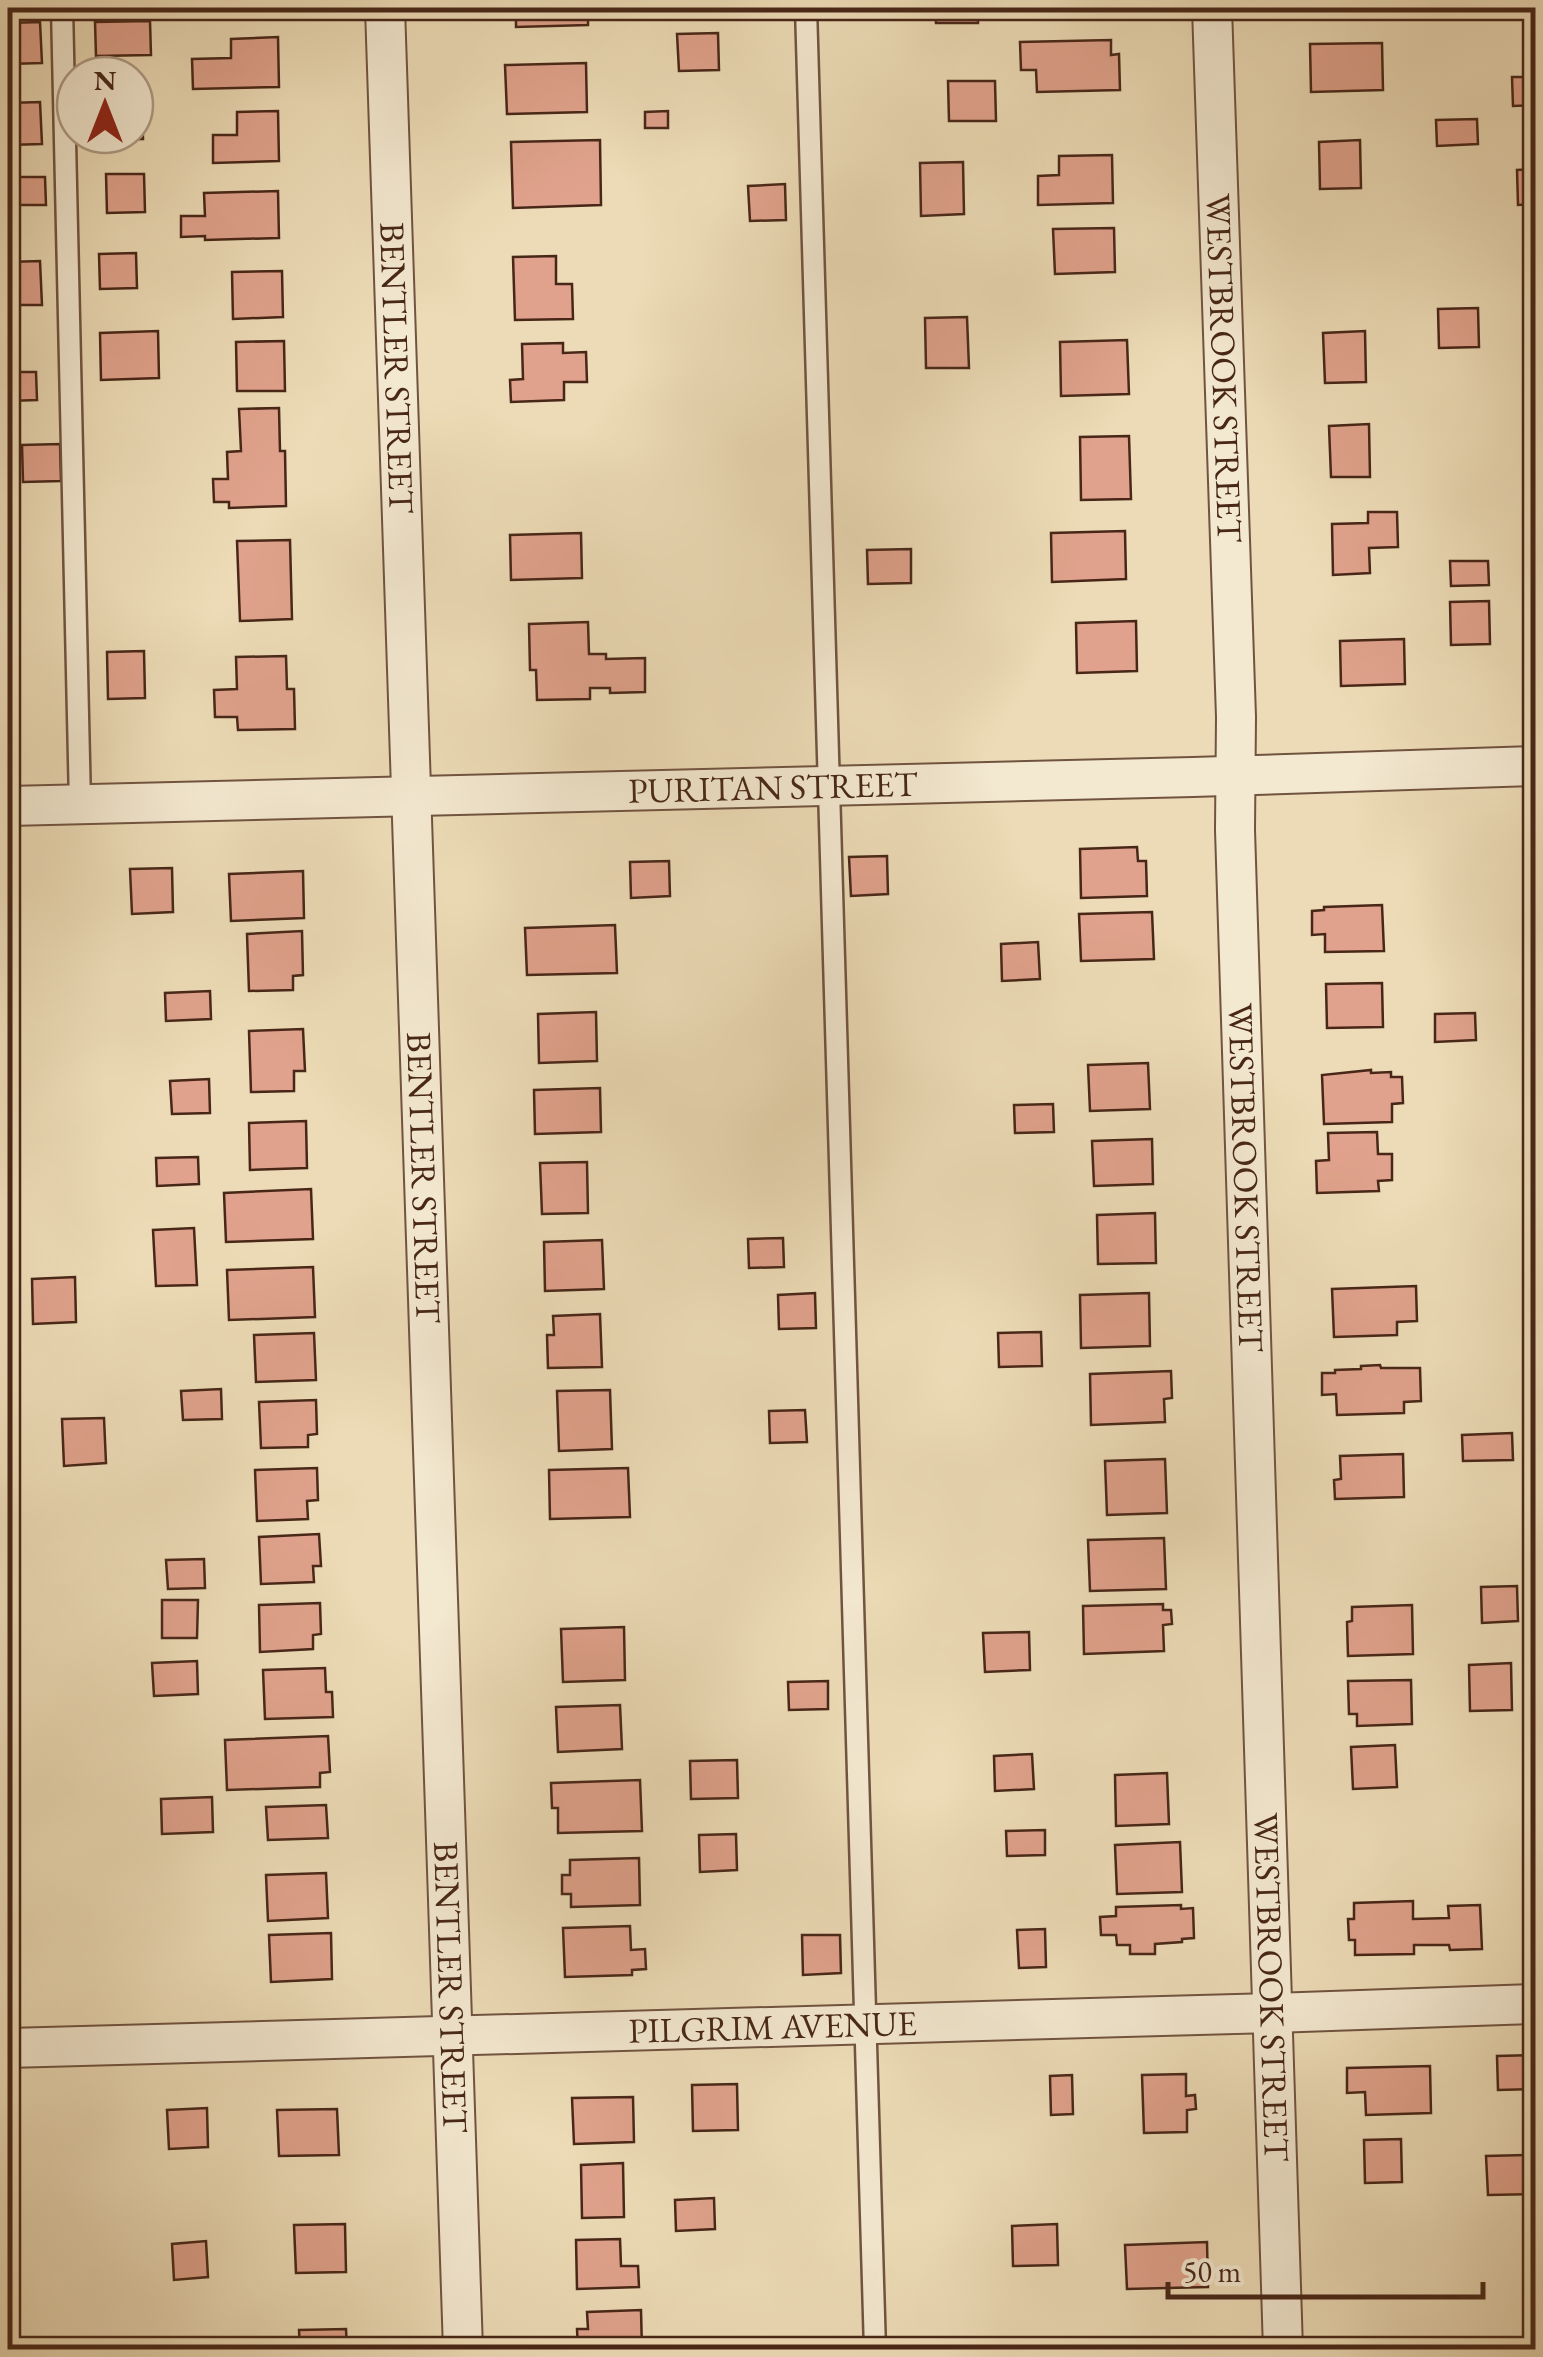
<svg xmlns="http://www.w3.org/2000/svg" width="1543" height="2357" font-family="'EB Garamond',serif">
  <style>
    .building { fill: #e0a28c; stroke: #482718; stroke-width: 2.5 }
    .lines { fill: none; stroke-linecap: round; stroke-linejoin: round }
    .lane-casing { stroke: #715440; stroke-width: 25 }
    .street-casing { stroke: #715440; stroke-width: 42 }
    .lane { stroke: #f3e8d0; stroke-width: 20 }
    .street { stroke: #f3e8d0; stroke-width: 38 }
    .labels { text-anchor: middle; stroke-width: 8; stroke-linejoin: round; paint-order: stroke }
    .street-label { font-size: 35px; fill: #482718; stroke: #f3e8d0 }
  </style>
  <rect width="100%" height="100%" fill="#ecdbb6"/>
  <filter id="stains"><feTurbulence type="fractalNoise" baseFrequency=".002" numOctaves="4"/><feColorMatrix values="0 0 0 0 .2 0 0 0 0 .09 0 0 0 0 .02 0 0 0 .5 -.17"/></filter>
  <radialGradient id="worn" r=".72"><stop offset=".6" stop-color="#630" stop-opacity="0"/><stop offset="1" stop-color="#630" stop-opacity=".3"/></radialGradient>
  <g class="building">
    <path d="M516,8H588V25L516,27Z"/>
    <path d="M935,8H978V23H936Z"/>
    <path d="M150,21L151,55L96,56L95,22Z"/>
    <path d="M40,22L42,63L8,64V23Z"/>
    <path d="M718,33L719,70L679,71L677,34Z"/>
    <path d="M278,37L279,87L193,89L192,59L231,58V39Z"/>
    <path d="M1111,40V55L1119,54L1120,90L1037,92L1036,70H1021L1020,42Z"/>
    <path d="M1382,43L1383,90L1311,92L1310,44Z"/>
    <path d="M586,63L587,112L507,114L505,65Z"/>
    <path d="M1512,77H1536V105L1513,106Z"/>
    <path d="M948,81H995L996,121H949Z"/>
    <path d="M40,102L42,144L8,145V103Z"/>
    <path d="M135,102H142L143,139L99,140L98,135H135Z"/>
    <path d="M278,111L279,161L213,163V135H237V112Z"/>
    <path d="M668,111V128H645V112Z"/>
    <path d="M1477,119L1478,144L1437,146L1436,120Z"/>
    <path d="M600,140L601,205L513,208L511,142Z"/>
    <path d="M1360,140L1361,188L1320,189L1319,142Z"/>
    <path d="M1112,155L1113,203L1038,205V176L1059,175V156Z"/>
    <path d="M963,162L964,214L921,216L920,163Z"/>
    <path d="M1536,169V204L1518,205L1517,170Z"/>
    <path d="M106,174H144L145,212L107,213Z"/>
    <path d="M9,177H45L46,205H9Z"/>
    <path d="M785,184L786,220L750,221L748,186Z"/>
    <path d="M278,191L279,238L205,240V236L181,237V216H205L204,193Z"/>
    <path d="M1114,228L1115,272L1055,274L1053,229Z"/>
    <path d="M136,253L137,288L100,289L99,254Z"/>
    <path d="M556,256V284H572L573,319L515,320L513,257Z"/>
    <path d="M40,261L42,305H8V262Z"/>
    <path d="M282,271L283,317L233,319L232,272Z"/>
    <path d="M1478,308L1479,347L1439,348L1438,309Z"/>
    <path d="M967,317L969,368H926L925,318Z"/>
    <path d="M158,331L159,378L101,380L100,333Z"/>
    <path d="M1365,331L1366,382L1325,383L1323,333Z"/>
    <path d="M1127,340L1129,394L1061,396L1060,342Z"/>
    <path d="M284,341L285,391H237L236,342Z"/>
    <path d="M563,343V353L586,352L587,382H564V400L511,402L510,380L523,379L522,344Z"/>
    <path d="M8,372H36L37,400L8,401Z"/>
    <path d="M279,408L280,451H285L286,506L229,508V502H214L213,479H228L227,452L241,451L239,409Z"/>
    <path d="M1369,424L1370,477H1331L1329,426Z"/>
    <path d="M1129,436L1131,499L1081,500L1080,437Z"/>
    <path d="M60,444L61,481L23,482L22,445Z"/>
    <path d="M1368,512H1397L1398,547L1369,548L1370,573L1333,575L1332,524L1368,523Z"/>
    <path d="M1125,531L1126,579L1052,582L1051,533Z"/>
    <path d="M581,533L582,578L511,580L510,535Z"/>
    <path d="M290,540L292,619L240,621L237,541Z"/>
    <path d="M911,549V583L868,584L867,550Z"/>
    <path d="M1450,561H1488L1489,585L1451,586Z"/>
    <path d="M1489,601L1490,644L1451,645L1450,602Z"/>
    <path d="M1136,621L1137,671L1077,673L1076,623Z"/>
    <path d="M588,622L589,654H606V659L645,658V692L610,693V688H590V699L537,700L536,670H530L529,624Z"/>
    <path d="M1404,639L1405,684L1341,686L1340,641Z"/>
    <path d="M144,651L145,698L108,699L107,652Z"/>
    <path d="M286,656L287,689H294L295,729L238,730L237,717H215L214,690L237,689L236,657Z"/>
    <path d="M1137,847L1138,861H1146L1147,896L1081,898L1080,849Z"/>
    <path d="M887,856L888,894L851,896L849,857Z"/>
    <path d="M669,861L670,896L631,898L630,862Z"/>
    <path d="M172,868L173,912L132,914L130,869Z"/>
    <path d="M303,871L304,918L231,921L229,874Z"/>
    <path d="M1382,905L1384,951L1325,952V934L1312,935V911L1324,910V907Z"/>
    <path d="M1152,912L1154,959L1081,961L1079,914Z"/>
    <path d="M615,925L617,973L527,975L525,928Z"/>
    <path d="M302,931L303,975L293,976V990L249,991L247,934Z"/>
    <path d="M1038,942L1040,979L1002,981L1001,944Z"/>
    <path d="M1382,983L1383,1027L1327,1028L1326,984Z"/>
    <path d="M210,991L211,1019L166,1021L165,993Z"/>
    <path d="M596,1012L597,1061L539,1063L538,1014Z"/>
    <path d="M1475,1013L1476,1040L1435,1042V1014Z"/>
    <path d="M303,1029L305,1071H294V1091L251,1092L249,1031Z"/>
    <path d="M1148,1063L1150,1109L1090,1111L1088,1065Z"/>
    <path d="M1371,1070V1073L1391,1072V1077H1402L1403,1103L1392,1104V1122L1324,1124L1322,1075Z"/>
    <path d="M209,1079L210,1113L172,1114L170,1081Z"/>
    <path d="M600,1088L601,1132L535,1134L534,1090Z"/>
    <path d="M1053,1104L1054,1132L1015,1133L1014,1105Z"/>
    <path d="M306,1121L307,1168L250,1170L249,1123Z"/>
    <path d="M1377,1132L1378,1154H1392V1180L1378,1181L1379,1191L1317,1193L1316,1161L1329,1160L1328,1133Z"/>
    <path d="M1152,1139L1153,1184L1094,1186L1092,1141Z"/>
    <path d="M198,1157L199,1184L157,1186L156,1158Z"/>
    <path d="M587,1162L588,1213L542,1214L540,1163Z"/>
    <path d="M311,1189L313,1239L226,1242L224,1193Z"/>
    <path d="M1155,1213L1156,1263L1098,1264L1097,1215Z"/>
    <path d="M194,1228L197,1285L156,1286L153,1230Z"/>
    <path d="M783,1238L784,1267L749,1268L748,1239Z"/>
    <path d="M602,1240L604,1289L545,1291L544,1242Z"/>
    <path d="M313,1267L315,1317L229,1320L227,1270Z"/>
    <path d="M75,1277L76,1322L33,1324L32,1279Z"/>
    <path d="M1416,1286L1417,1321L1397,1322V1335L1334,1337L1332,1289Z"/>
    <path d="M815,1293L816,1328L779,1329L778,1295Z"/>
    <path d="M1149,1293L1150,1346L1081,1348L1080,1295Z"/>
    <path d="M600,1314L602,1367L548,1368L547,1335H554L553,1316Z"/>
    <path d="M1041,1332L1042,1366L999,1367L998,1333Z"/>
    <path d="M314,1333L316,1380L256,1382L254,1335Z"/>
    <path d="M1380,1365L1381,1368H1420L1421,1401L1404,1402V1413L1337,1415L1336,1394L1322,1395V1373H1335V1370L1361,1369V1366Z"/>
    <path d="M1171,1371L1172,1398L1164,1399L1165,1422L1091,1425L1090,1374Z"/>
    <path d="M221,1389L222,1419L183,1420L181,1391Z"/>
    <path d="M610,1390L612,1449L559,1451L557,1391Z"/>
    <path d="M316,1400L317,1434L308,1435V1447L261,1448L259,1402Z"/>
    <path d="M805,1410L807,1442L770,1443L769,1411Z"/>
    <path d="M104,1418L106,1463L64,1466L62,1419Z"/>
    <path d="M1512,1433L1513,1460L1463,1461L1462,1435Z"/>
    <path d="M1403,1454L1404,1497L1335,1499L1334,1480L1341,1479L1340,1456Z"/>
    <path d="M1165,1459L1167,1513L1107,1515L1105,1461Z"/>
    <path d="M317,1468L318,1500L307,1501L308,1519L257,1521L255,1470Z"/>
    <path d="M628,1468L630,1517L550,1519L549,1470Z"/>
    <path d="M319,1534L321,1566H313L314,1582L261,1584L259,1537Z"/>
    <path d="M1164,1538L1166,1589L1090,1591L1088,1540Z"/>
    <path d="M204,1559L205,1588L168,1589L166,1560Z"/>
    <path d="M1517,1586L1518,1621L1482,1623L1481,1587Z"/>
    <path d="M162,1600H198L197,1638H162Z"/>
    <path d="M320,1603L321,1634L313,1635V1649L260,1652L259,1605Z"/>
    <path d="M1163,1604V1610H1171L1172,1624L1163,1625L1164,1651L1084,1654L1083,1606Z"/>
    <path d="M1412,1605L1413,1654L1348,1656L1347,1622L1352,1621V1607Z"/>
    <path d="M624,1627L625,1680L563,1682L561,1629Z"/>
    <path d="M1029,1632L1030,1670L985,1672L983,1633Z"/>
    <path d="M197,1661L198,1694L154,1696L152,1663Z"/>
    <path d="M1511,1663L1512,1710L1470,1711L1469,1665Z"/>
    <path d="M325,1668L326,1692H332L333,1717L265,1719L263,1670Z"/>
    <path d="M1411,1680L1412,1724L1357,1726V1714H1349L1348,1681Z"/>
    <path d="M828,1681V1709L789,1710L788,1682Z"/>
    <path d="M620,1705L622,1749L558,1752L556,1707Z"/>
    <path d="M328,1736L330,1772L320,1773V1787L227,1790L225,1740Z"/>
    <path d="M1395,1745L1397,1787L1353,1789L1351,1747Z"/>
    <path d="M1032,1754L1034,1789L995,1791L994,1756Z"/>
    <path d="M737,1760L738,1798L691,1799L690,1761Z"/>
    <path d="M1167,1773L1169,1824L1116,1826L1115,1775Z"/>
    <path d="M640,1780L642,1831L558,1833V1808H552L551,1783Z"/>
    <path d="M212,1797L213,1832L162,1834L161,1799Z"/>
    <path d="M326,1805L328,1838L268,1840L266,1807Z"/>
    <path d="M1045,1830V1855L1007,1856L1006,1831Z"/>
    <path d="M736,1834L737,1870L700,1872L699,1835Z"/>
    <path d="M1180,1842L1182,1892L1117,1894L1115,1845Z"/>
    <path d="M639,1858L640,1905L571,1907V1894H562V1875H570V1860Z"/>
    <path d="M326,1873L328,1918L268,1921L266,1875Z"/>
    <path d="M1413,1901V1919L1449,1918L1448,1906L1480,1905L1482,1949L1450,1950L1449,1945H1414V1954L1355,1955V1940H1349L1348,1919H1354V1903Z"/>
    <path d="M1181,1905V1909L1193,1908L1194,1938L1182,1939V1942L1155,1944V1954H1130V1945H1117L1116,1935H1101L1100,1917L1116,1916V1907Z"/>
    <path d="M630,1926L631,1950L645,1949L646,1969L632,1970V1975L565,1977L563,1928Z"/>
    <path d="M1045,1929L1046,1967L1019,1968L1017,1930Z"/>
    <path d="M331,1933L332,1979L271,1982L269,1935Z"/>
    <path d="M802,1935H840L841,1973L803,1975Z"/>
    <path d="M1533,2055L1534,2089L1498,2090L1497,2056Z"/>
    <path d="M1430,2066L1431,2113L1366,2115L1365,2092L1347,2093V2068Z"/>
    <path d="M1186,2074V2096L1195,2095L1196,2109L1187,2110V2132L1144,2133L1142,2075Z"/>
    <path d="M1072,2075L1073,2114L1051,2115L1050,2076Z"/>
    <path d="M737,2084L738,2130L693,2131L692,2085Z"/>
    <path d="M633,2097L634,2142L574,2144L572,2098Z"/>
    <path d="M207,2108L208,2147L169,2149L167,2110Z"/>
    <path d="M337,2109L339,2155L279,2156L277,2110Z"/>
    <path d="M1401,2139L1402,2182L1365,2183L1364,2140Z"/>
    <path d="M1530,2155L1532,2194L1488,2195L1486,2156Z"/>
    <path d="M623,2163L624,2217L582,2218L581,2165Z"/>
    <path d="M714,2198L715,2229L676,2231L675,2200Z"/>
    <path d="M345,2224L346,2272L296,2273L294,2225Z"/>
    <path d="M1057,2224L1058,2265L1013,2266L1012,2226Z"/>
    <path d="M620,2239L621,2266H638L639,2287L577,2289L576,2240Z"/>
    <path d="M206,2241L208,2277L174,2280L172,2244Z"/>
    <path d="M1207,2242L1208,2287L1127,2289L1125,2245Z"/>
    <path d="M641,2310L642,2350H578L577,2329H588L587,2312Z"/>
    <path d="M346,2329L347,2350H300L299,2330Z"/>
  </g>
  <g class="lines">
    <g class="lane-casing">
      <g id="lane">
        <path d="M62,8L80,804"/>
        <path d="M806,8L875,2350"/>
      </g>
    </g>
    <g class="street-casing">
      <g id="street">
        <path id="s1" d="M385,8L463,2350"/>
        <path id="s2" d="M1212,8L1236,717L1235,830L1283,2350"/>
        <path id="s3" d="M8,806L1193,777L1536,766"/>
        <path id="s4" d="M8,2048L1273,2013L1536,2004"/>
      </g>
    </g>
    <use href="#lane" class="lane"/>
    <use href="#street" class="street"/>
  </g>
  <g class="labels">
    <g class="street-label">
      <text dy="12" stroke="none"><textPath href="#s1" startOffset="360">BENTLER STREET</textPath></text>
      <text dy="12" stroke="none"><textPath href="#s2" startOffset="360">WESTBROOK STREET</textPath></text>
      <text dy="12" stroke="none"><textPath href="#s3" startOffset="765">PURITAN STREET</textPath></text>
      <text dy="12" stroke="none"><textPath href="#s2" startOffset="1170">WESTBROOK STREET</textPath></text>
      <text dy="12" stroke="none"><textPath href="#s1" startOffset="1170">BENTLER STREET</textPath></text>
      <text dy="12" stroke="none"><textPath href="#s1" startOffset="1980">BENTLER STREET</textPath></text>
      <text dy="12" stroke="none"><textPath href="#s2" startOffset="1980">WESTBROOK STREET</textPath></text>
      <text dy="12" stroke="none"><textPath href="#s4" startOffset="765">PILGRIM AVENUE</textPath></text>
    </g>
  </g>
  <rect width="1543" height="2357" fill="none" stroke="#ecdbb6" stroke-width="40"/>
  <rect x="10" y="10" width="1523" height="2337" fill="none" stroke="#482718" stroke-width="5"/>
  <rect x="20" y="20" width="1503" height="2317" fill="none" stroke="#482718" stroke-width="2.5"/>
  <g transform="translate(105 105)"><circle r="48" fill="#f3e8d0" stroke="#af9b86" stroke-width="2.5"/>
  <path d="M0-8L18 38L0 25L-18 38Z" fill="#8f2418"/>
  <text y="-15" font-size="28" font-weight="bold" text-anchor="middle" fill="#482718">N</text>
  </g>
  <path d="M1168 2282v15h315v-15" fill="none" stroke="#482718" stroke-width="5"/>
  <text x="1183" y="2282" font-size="30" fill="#482718" stroke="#f3e8d0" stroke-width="8" paint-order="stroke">50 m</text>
  <rect width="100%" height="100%" filter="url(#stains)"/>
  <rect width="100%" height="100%" fill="url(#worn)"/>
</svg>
